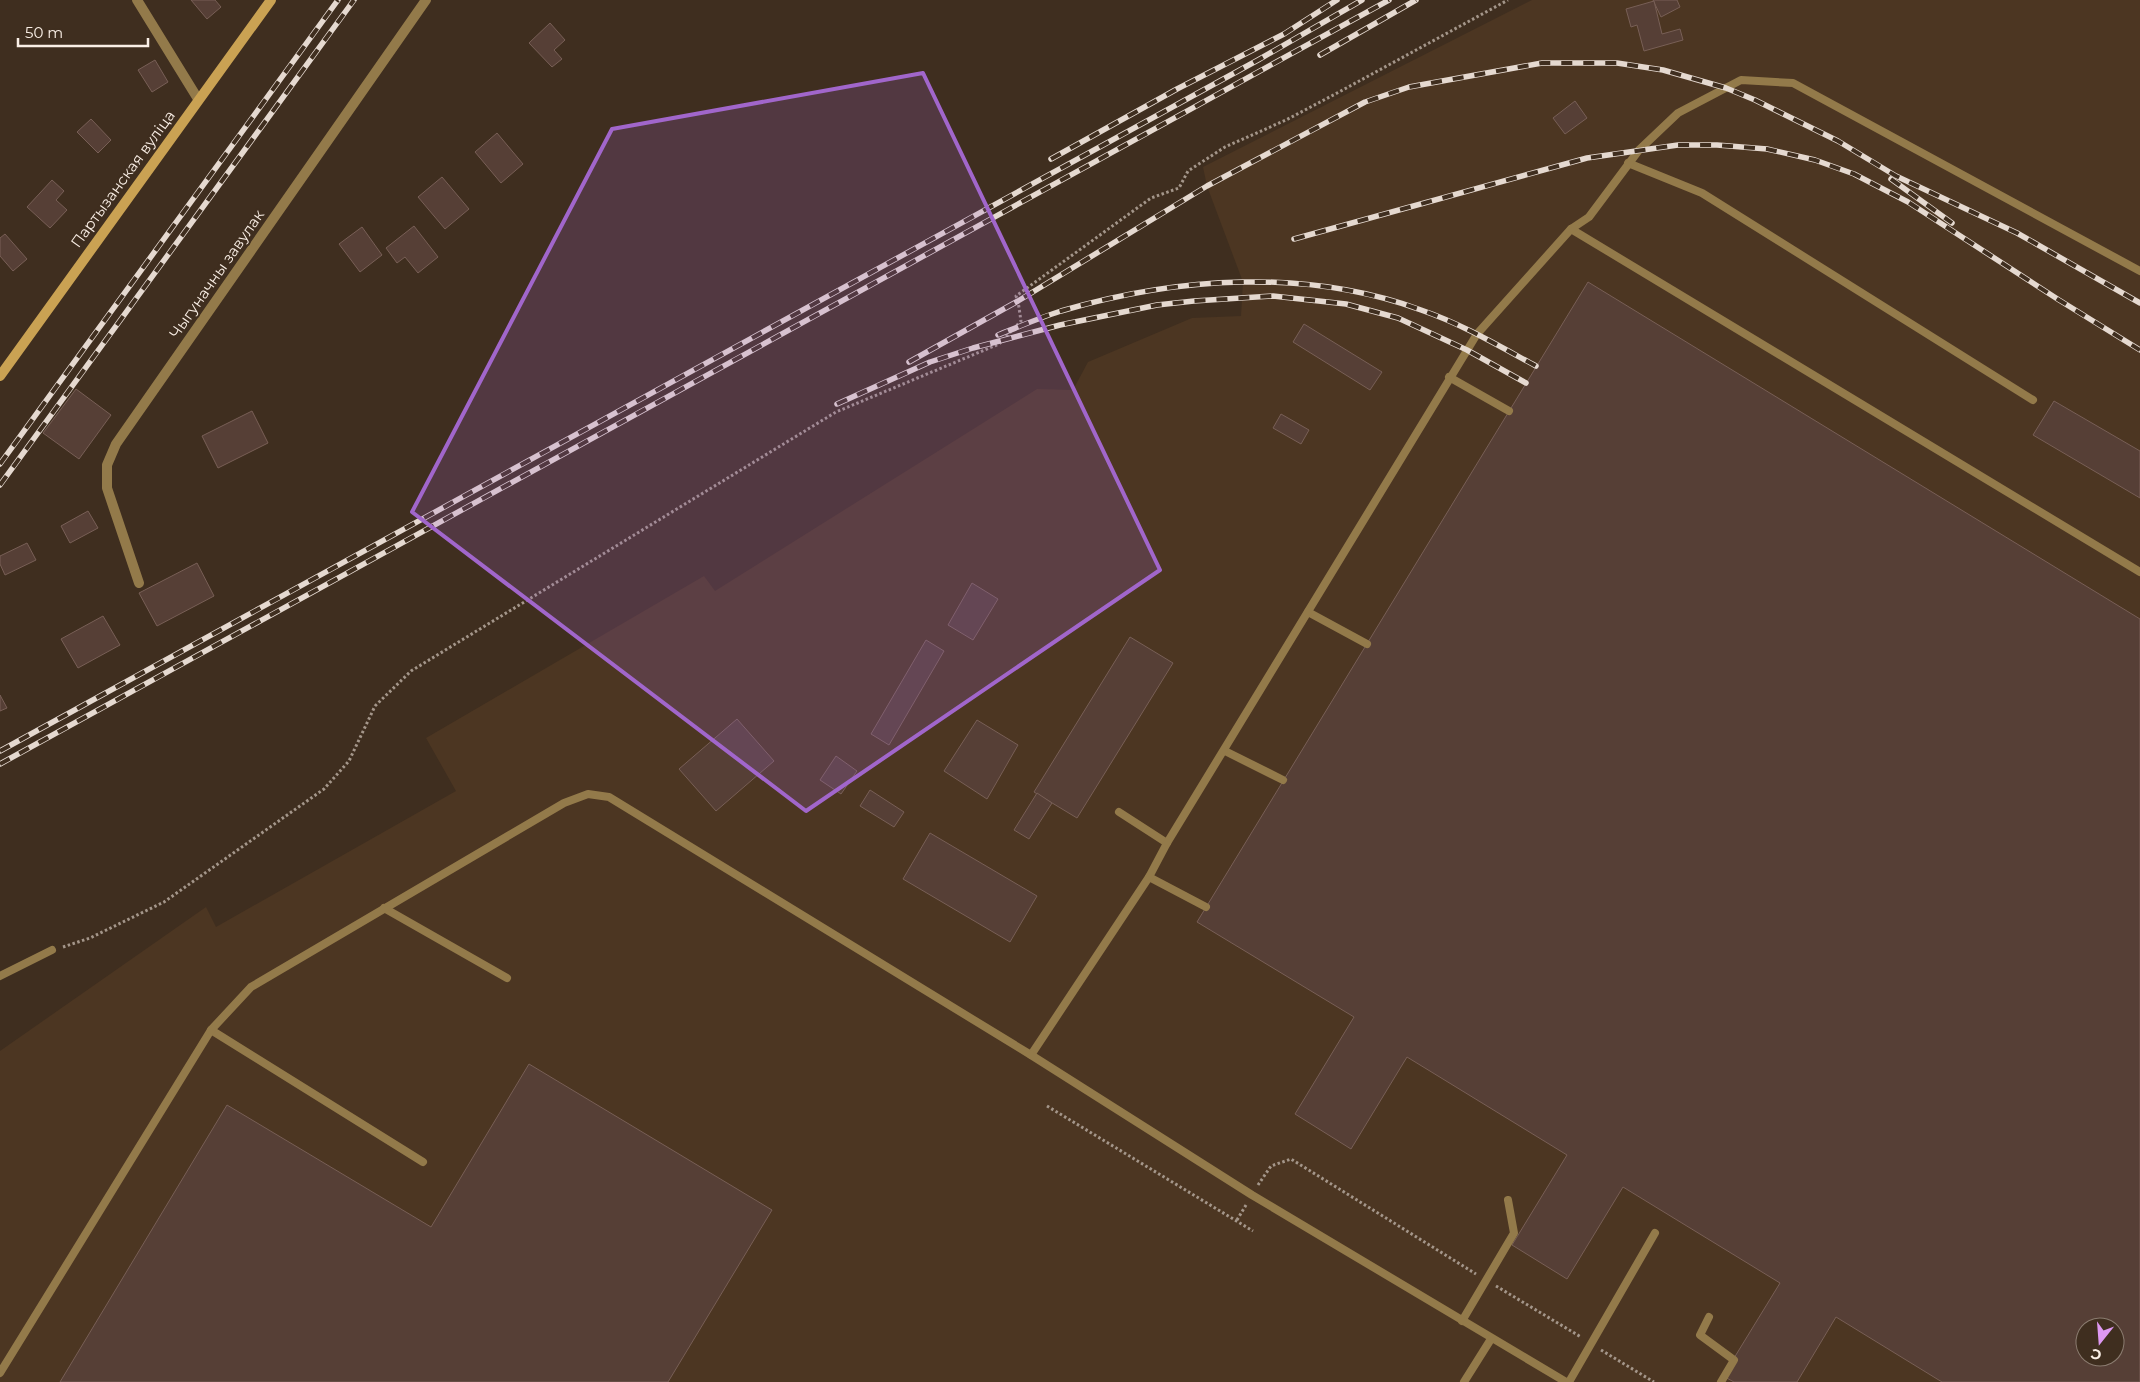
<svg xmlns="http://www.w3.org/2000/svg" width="2140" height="1382" font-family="Montserrat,sans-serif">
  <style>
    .built { fill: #4c3622; fill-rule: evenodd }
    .building { fill: #563f36; stroke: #785f56; fill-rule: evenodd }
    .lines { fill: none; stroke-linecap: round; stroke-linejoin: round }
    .path { stroke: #a4968a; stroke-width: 3; stroke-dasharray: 2.5 2.5; stroke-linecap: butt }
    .lane { stroke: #937a4a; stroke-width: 8 }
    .street { stroke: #937a4a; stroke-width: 10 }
    .secondary { stroke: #caa253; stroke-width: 10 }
    .rail-casing { stroke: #e5d9d0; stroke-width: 5.5 }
    .rail { stroke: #3f2e1f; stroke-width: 4; stroke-dasharray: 11; stroke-linecap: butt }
    .marked { fill: #a166cb; fill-opacity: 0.2; stroke: #a166cb; stroke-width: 4; stroke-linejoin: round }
    .labels { text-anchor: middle; stroke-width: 4; stroke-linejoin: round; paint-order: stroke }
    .street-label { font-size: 15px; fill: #faefe6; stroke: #3f2e1f }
  </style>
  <rect width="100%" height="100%" fill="#3f2e1f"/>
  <path class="built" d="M1532,0H2140V1382H0V1051L206,907L216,927L456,791L426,738L704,576L715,591L1037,389L1073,390L1088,362L1192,318L1241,316L1243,282L1207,186L1203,167ZM2085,1327H2115V1357H2085Z"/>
  <g class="building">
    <path d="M191,0H215L221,7L207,19Z"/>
    <path d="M1653,0H1677L1680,7L1661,17Z"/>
    <path d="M1654,1L1662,34L1680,29L1683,40L1644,51L1637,25L1631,27L1626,9Z"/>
    <path d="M550,23L565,40L554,50L562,59L552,67L529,43Z"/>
    <path d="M155,60L168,82L152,92L138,70Z"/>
    <path d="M1575,101L1587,118L1565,134L1553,118Z"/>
    <path d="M91,119L111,140L98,153L77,132Z"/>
    <path d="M497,133L523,164L501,183L475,152Z"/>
    <path d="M442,177L469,209L445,229L418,197Z"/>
    <path d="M52,180L64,191L56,200L67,210L50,228L27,207Z"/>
    <path d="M414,226L438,257L418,273L405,257L397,263L386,248Z"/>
    <path d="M362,227L382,255L360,272L339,244Z"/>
    <path d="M5,234L27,259L13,271L0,256V238Z"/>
    <path d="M1588,282L2140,619V1382H1942L1836,1317L1797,1382H1734L1723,1376L1780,1283L1623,1187L1567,1279L1512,1245L1567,1155L1407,1057L1351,1149L1295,1114L1354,1017L1197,922ZM2085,1327H2115V1357H2085Z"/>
    <path d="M1304,324L1382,372L1370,390L1293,342Z"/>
    <path d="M76,389L111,415L79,459L43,433Z"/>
    <path d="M2054,401L2140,451V498L2033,435Z"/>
    <path d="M252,411L268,443L218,468L202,436Z"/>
    <path d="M1281,414L1309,430L1301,444L1273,428Z"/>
    <path d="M88,511L98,528L70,543L61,526Z"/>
    <path d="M27,543L36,560L5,575L0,564V556Z"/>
    <path d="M197,563L214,596L157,626L139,593Z"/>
    <path d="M972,583L998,599L973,640L948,625Z"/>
    <path d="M103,616L120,645L78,668L61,639Z"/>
    <path d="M1130,637L1173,663L1077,818L1034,792Z"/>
    <path d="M926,640L944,651L889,745L871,734Z"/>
    <path d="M0,695L7,708L0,711Z"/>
    <path d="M737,719L774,761L716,811L679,769Z"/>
    <path d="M977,720L1018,745L987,799L944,771Z"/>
    <path d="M836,756L857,771L841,794L820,780Z"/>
    <path d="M870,790L904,812L894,827L860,806Z"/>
    <path d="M1037,793L1052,803L1029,839L1014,830Z"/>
    <path d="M930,833L1037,896L1010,942L903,879Z"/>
    <path d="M529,1064L772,1210L668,1382H60L227,1105L431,1227Z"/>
  </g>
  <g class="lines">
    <g class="path">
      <path d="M63,947L90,938L164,902L324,789L349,761L375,706L411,671L836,412L999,344L1021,321L1018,301L1016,296L1151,198L1179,188L1188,171L1225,147L1286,120L1339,92L1508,0"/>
      <path d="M1047,1106L1253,1231"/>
      <path d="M1258,1185L1271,1166L1291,1159L1476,1274"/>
      <path d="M1237,1220L1246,1205"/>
      <path d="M1496,1286L1581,1337"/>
      <path d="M1601,1350L1654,1382"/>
    </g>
    <g class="lane">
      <path d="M1628,163L1702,193L2033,400"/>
      <path d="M1571,229L2140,572"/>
      <path d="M1449,377L1509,411"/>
      <path d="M1308,612L1367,644"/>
      <path d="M1225,751L1283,780"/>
      <path d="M1119,812L1167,843"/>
      <path d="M1149,877L1206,907"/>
      <path d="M384,908L507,978"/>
      <path d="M0,976L52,950"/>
      <path d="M211,1030L423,1162"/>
      <path d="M1031,1055L1149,877L1167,843L1477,334L1571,229L1589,217L1639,150L1678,113L1741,80L1793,83L2140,271"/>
      <path d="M1709,1317L1700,1335L1734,1360L1721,1382"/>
      <path d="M1462,1321L1514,1233L1508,1200"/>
      <path d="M0,1373L211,1030L251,987L564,803L588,794L609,797L1031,1055L1252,1195L1566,1382"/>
      <path d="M1464,1382L1491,1339"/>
      <path d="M1569,1382L1655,1233"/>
    </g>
    <g class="street">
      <path d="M137,0L198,99"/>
      <path d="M139,583L107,488V465L116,444L426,0"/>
    </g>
    <path class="secondary" d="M0,376L271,0"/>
    <g class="rail-casing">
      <g id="rail">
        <path d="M1320,55L1416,0"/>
        <path d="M1051,159L1177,89L1284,34L1337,0"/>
        <path d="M1891,179L1952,223"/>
        <path d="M1294,239L1587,158L1678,145H1717L1767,149L1815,160L1854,174L1908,202L2059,300L2140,350"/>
        <path d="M998,335C1018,327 1039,318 1061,311C1177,277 1306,268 1421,310C1462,324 1499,346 1536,366"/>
        <path d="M909,362L1018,301L1207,186L1365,102L1409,87L1542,63H1617L1663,70L1726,88L1755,100L1838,141L1896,176L2017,233L2140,303"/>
        <path d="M837,404L930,362L973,348L1060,325L1157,305L1194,301L1273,296L1346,304L1398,318L1467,350L1526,383"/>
        <path d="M0,464L338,0"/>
        <path d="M0,485L354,0"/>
        <path d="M0,751L1258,60L1362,0"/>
        <path d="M0,764L1389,0"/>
      </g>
    </g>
    <use href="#rail" class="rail"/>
  </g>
  <path class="marked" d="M923,73L1160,570L806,811L412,512L612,129Z"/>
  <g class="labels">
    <g class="street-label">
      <text transform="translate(123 179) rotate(-54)" y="5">Партызанская вуліца</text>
      <text transform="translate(217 274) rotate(-55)" y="5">Чыгуначны завулак</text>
    </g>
  </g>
  <g transform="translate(2100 1342) rotate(197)"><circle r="24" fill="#3f2e1f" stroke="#8a7b6f"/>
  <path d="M0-4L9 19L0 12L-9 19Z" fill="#de98f2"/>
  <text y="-8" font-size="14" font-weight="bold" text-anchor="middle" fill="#faefe6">С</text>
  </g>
  <path d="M18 38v8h130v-8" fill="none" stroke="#faefe6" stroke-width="2.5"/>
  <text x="25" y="38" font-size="15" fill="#faefe6" stroke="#3f2e1f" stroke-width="4" paint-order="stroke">50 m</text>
</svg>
